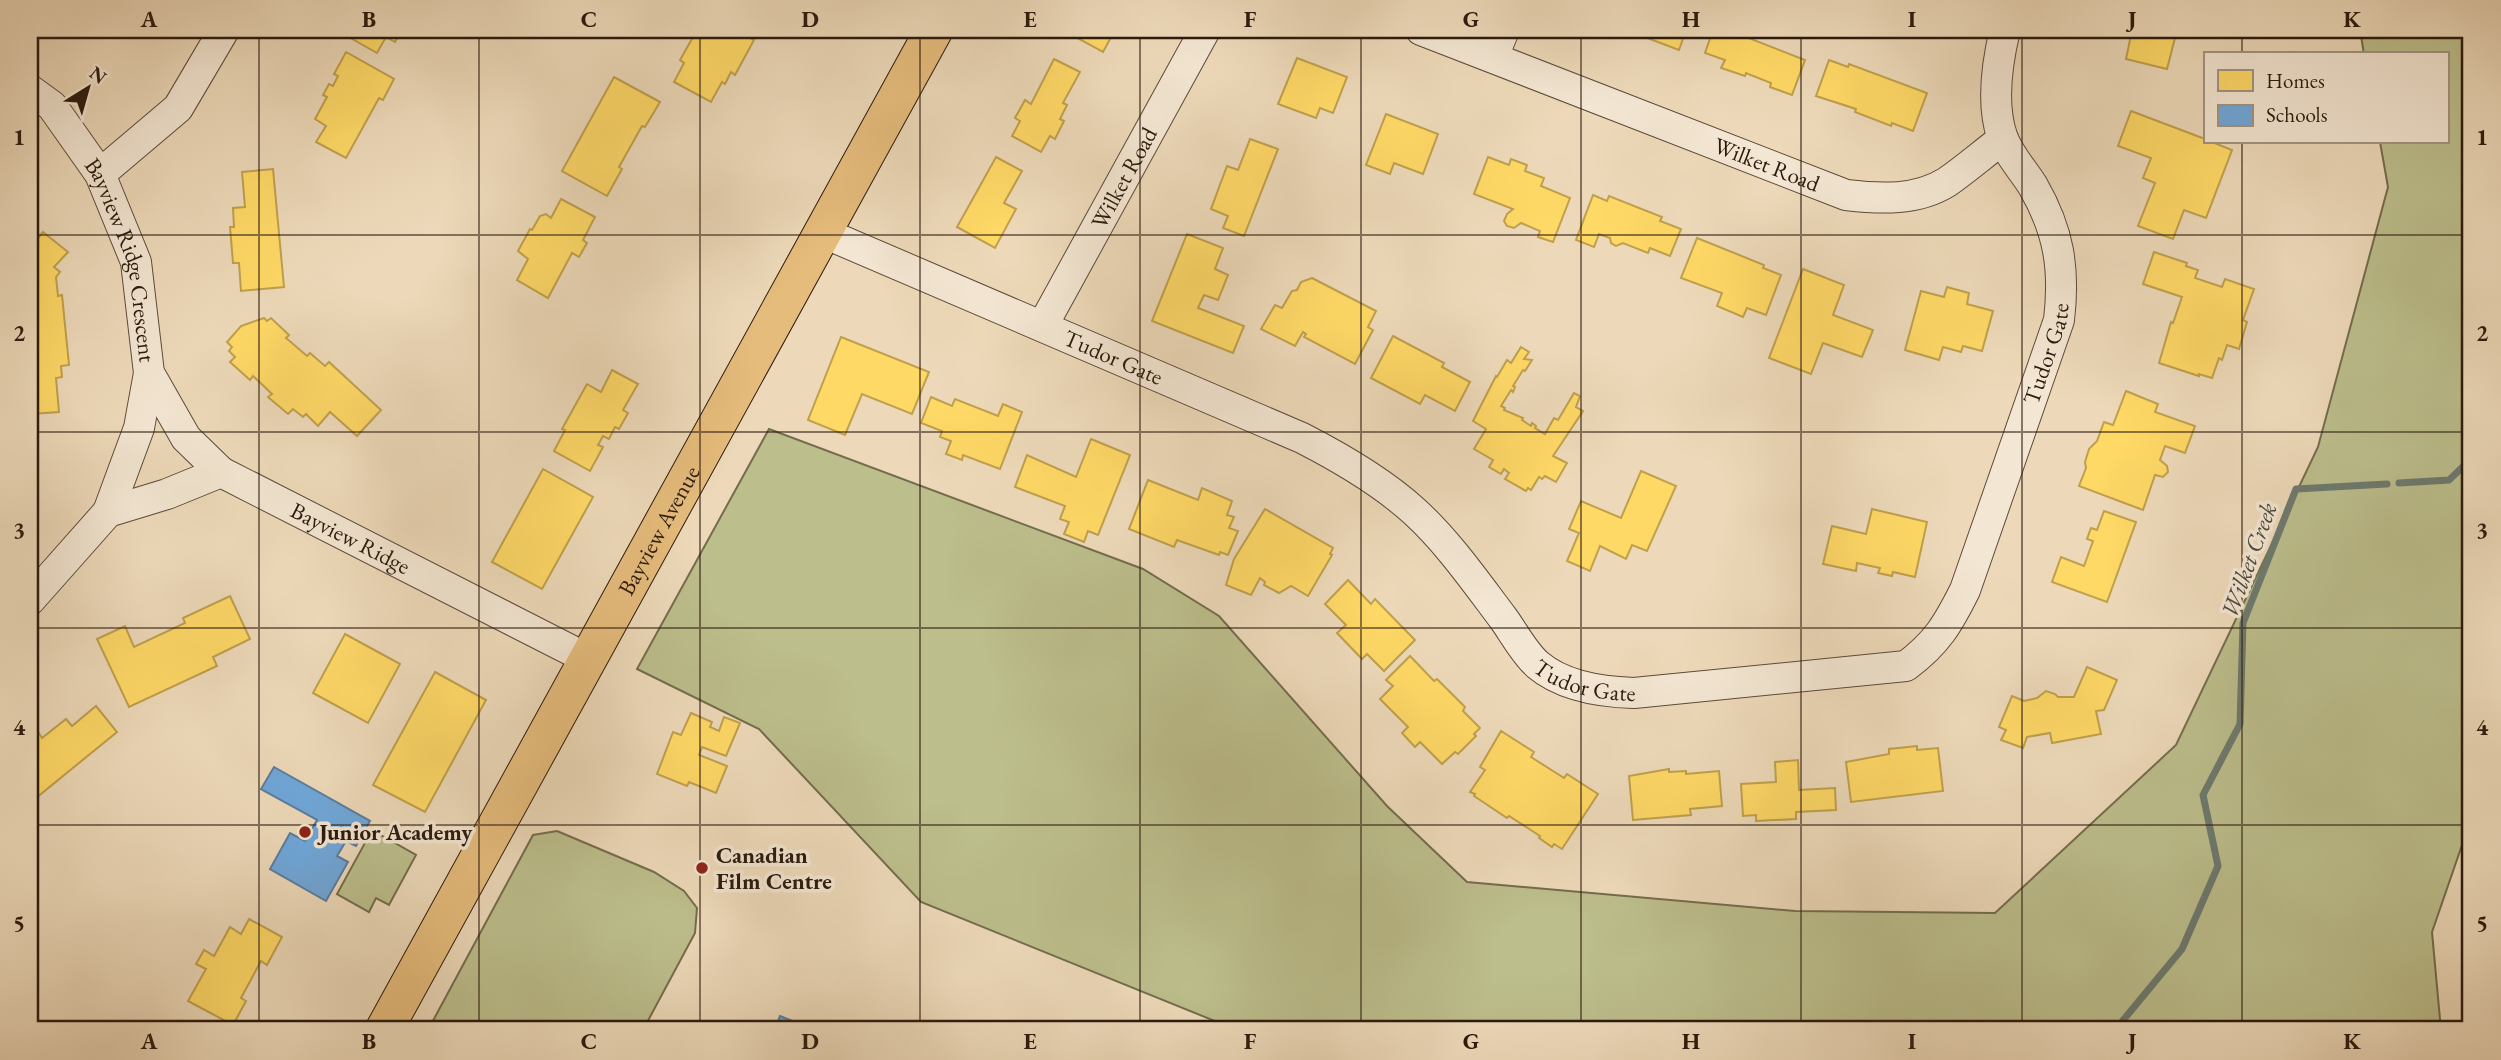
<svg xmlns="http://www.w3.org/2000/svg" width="2501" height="1060" font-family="'EB Garamond',serif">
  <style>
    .green { fill: #bcbe8c; stroke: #746c4d; stroke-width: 2 }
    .homes { fill: #ffd966; stroke: #bfa04c; stroke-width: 2 }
    .schools { fill: #6fa8dc; stroke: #5b7d9e; stroke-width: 2 }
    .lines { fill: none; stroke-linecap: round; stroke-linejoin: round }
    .stream { stroke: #6d7a6f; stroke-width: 7 }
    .minor-casing { stroke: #5c4a39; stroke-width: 32 }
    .major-casing { stroke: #2b1a0e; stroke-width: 39 }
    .minor { stroke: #f3e6d2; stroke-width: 30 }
    .major { stroke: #e6bc7c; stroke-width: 37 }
    .grid { fill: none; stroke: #2b1a0e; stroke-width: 2; stroke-opacity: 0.55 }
    .poi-dot { fill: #8f2418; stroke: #f3e6d2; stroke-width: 2.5 }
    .labels { text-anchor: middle; stroke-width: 7; stroke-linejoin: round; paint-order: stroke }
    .street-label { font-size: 23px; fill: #2b1a0e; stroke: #f3e6d2 }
    .poi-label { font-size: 23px; font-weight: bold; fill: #2b1a0e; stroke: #f3e6d2; text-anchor: start }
    .water-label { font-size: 24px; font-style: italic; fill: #4c4a3e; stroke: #f3e6d2 }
    .neatline { fill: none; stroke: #2b1a0e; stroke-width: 2.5 }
    .grid-label { font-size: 23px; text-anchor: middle; font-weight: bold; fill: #2b1a0e }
  </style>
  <rect width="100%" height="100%" fill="#edd9b9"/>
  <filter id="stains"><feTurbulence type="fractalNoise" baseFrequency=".00286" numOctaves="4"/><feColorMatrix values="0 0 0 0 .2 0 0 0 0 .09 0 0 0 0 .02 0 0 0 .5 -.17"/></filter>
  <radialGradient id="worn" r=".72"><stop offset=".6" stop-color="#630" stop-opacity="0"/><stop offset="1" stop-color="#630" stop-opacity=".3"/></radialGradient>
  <g class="green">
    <path d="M2360,30H2471V819L2432,932L2441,1030H1237L921,902L759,729L637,669L769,429L1143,569L1219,616L1387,806L1467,882L1795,911L1995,913L2176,745L2318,447L2388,187L2380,142H2447V54H2364Z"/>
    <path d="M372,830L416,855L389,905L376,898L369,912L337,894Z"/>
    <path d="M557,831L654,872L684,891L697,908L695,933L643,1030H428L533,835Z"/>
  </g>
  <g class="homes">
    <path d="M342,30H402L395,42L386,37L377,53L340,32Z"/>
    <path d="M697,30H754L750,38L754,40L735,75L731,72L725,84L722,82L711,102L674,82L684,63L680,60Z"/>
    <path d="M1070,30H1115L1103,52L1068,33Z"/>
    <path d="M1626,30H1686L1679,50Z"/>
    <path d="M1713,30H1728L1805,60L1792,95L1770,87L1771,83L1746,73L1745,76L1721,68L1725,60L1705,53Z"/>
    <path d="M2132,30H2177L2167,69L2126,59Z"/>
    <path d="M346,52L394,79L383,100L379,98L346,158L316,142L326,126L315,119L327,97L323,95L329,84L333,86L338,76L334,74Z"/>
    <path d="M1297,58L1347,77L1333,113L1320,108L1316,118L1278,104Z"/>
    <path d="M1054,59L1080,72L1063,103L1067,105L1060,119L1064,121L1055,139L1050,136L1041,152L1012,136L1020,121L1015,118L1025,100L1031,104Z"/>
    <path d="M1829,60L1848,67L1849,64L1927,93L1913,131L1892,123L1891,126L1855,112L1856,109L1816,96Z"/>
    <path d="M614,77L660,102L645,127L642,126L619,167L622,169L607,196L562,171Z"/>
    <path d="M2131,111L2205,139V142H2212L2232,150L2206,218L2184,210L2173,239L2138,226L2155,183L2143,178L2151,158L2118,146Z"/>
    <path d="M1386,114L1438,134L1423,174L1394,163L1390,174L1366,165Z"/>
    <path d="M1250,139L1278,149L1244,236L1223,228L1228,216L1211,209L1227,166L1238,170Z"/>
    <path d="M996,157L1022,171L1004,203L1016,209L995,248L957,227Z"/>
    <path d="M1488,157L1509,165L1511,159L1527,165L1525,171L1544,178L1541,186L1570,198L1553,242L1538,237L1540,231L1521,223L1514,228L1507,226L1504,221L1507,214L1513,209L1474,194Z"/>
    <path d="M273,169L284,287L241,291L239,263H233L230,227H234L233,208L245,207L242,172Z"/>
    <path d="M1593,195L1607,201L1609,196L1662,217L1660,221L1681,229L1670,256L1650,248L1648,253L1623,243L1616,246L1611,243L1610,238L1599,234L1594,247L1576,240Z"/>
    <path d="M561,199L595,217L583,240L587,243L579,257L572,253L548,298L517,280L528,259L518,251L530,229L532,230L540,216L546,214L551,218Z"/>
    <path d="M43,232L68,252L54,267L60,272L56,277L58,296L62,295L69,365L61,366L62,377L56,378L59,412L31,414L30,248Z"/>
    <path d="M1187,234L1223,248L1215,269L1228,275L1218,300L1204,295L1198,308L1244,326L1233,353L1152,321Z"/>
    <path d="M1697,238L1764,265L1763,268L1781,275L1766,315L1747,308L1743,317L1717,306L1722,293L1681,278Z"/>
    <path d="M2154,252L2187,263L2186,266L2198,270L2195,278L2222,287L2225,279L2254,289L2243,320L2247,322L2239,349L2227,345L2222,360L2219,358L2212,378L2199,374V376L2159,363L2171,322L2173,323L2182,297L2143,284Z"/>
    <path d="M1803,269L1844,285L1833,315L1873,330L1862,357L1823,343L1811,374L1769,358Z"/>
    <path d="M1312,278L1376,311L1368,327L1373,330L1355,364L1304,337L1306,334L1303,332L1295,346L1261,329L1275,305L1282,308L1292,291L1297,290L1301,282Z"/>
    <path d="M1947,287L1969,293L1967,304L1993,311L1982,351L1963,346L1961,352L1943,347L1939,360L1905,350L1921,291L1944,297Z"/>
    <path d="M264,318L267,321L271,318L289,335L286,338L307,356L310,353L325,366L329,362L381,410L357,436L330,412L318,426L306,414L303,417L293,409L288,414L268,397L272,394L253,376L250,380L230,362L235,357L229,351L232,347L227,342L241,326Z"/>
    <path d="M1393,336L1444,363L1442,367L1470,382L1455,411L1425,395L1420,404L1371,378Z"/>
    <path d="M841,337L929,372L912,414L862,394L845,435L808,420Z"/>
    <path d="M1521,347L1529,352L1524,359L1532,360L1525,371L1523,370L1513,386L1515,387L1513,392L1511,390L1501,406L1505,408L1504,410L1523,418L1522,420L1531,426L1532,423L1536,426L1535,428L1545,434L1554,418L1558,420L1574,393L1580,396L1576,407L1583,411L1553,456L1567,463L1556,482L1545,476L1542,479L1539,477L1531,490L1528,488L1526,491L1505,479L1509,473L1504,469L1501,474L1489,467L1493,460L1474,449L1486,429L1473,421L1496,376L1497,377L1507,360L1511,363Z"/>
    <path d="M612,370L638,384L623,410L628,413L619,429L615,427L609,439L603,436L598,445L603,447L590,471L554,451L565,430L562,429L587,384L601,392Z"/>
    <path d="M2126,391L2158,404L2155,412L2195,426L2185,453L2165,446L2160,460L2167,466L2168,472L2163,477L2155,475L2143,510L2079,486L2086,468L2085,462L2089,449L2097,441L2104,422L2113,425Z"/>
    <path d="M931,397L952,406L955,399L998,416L1003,404L1022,412L1000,469L963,455L962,460L946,454L951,441L940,437L942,431L921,423Z"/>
    <path d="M1091,439L1130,455L1098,535L1088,531L1084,542L1064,534L1069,522L1060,519L1065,506L1015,487L1027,455L1076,477Z"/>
    <path d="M543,469L593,497L542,589L492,562Z"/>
    <path d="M1641,471L1676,486L1647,551L1632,545L1626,559L1600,546L1590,571L1567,561L1579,533L1569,529L1581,501L1621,518Z"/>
    <path d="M1148,480L1198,500L1202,488L1232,501L1227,515L1234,517L1229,528L1238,531L1228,555L1220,552L1219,555L1177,540L1174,547L1129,529Z"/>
    <path d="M1265,509L1333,548L1330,554L1332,555L1308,596L1291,586L1279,593L1264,585L1265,582L1260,578L1251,595L1226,585L1234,559Z"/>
    <path d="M1872,509L1927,522L1915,577L1893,572L1892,576L1878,573L1880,568L1857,563L1856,571L1823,564L1832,526L1866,534Z"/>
    <path d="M2104,511L2136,522L2107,602L2052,582L2061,557L2084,566L2093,541L2087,539L2091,528L2097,530Z"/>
    <path d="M1348,580L1371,604L1375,599L1415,640L1384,671L1367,654L1362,659L1337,633L1346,625L1325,604Z"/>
    <path d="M230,596L250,639L213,657L217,666L129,707L97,639L125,626L134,647L185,623L183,618Z"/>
    <path d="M345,634L400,664L368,723L313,693Z"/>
    <path d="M1410,656L1434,681L1437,679L1465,707L1463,711L1480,728L1474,734L1476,736L1458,754L1455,752L1442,764L1420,742L1415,747L1402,733L1408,727L1380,699L1393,686L1386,680Z"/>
    <path d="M2087,667L2117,680L2104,710L2096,711L2101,734L2052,743L2050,733L2027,737L2023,748L2001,740L2006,730L1999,727L2012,696L2024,701L2037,698L2046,691L2055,694L2058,697H2074Z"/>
    <path d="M435,672L486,700L425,812L373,785Z"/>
    <path d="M96,706L117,732L36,798L30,790V741L39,733L42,738L66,719L72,726Z"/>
    <path d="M691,713L712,722L710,727L719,731L724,717L740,723L726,756L702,747L699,755L727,766L716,793L689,782L687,786L657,774L673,732L681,735Z"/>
    <path d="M1501,731L1534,752L1531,757L1564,778L1567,774L1598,794L1562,849L1554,844L1552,847L1539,838L1540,836L1509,816L1507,818L1474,796L1475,794L1470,792L1485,770L1480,767Z"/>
    <path d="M1917,746V750L1938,748L1943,791L1851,802L1846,762L1889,754V749Z"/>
    <path d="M1798,760L1799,790L1835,788L1836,810L1796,812V819L1756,821V815L1743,816L1741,784L1776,782L1775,762Z"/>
    <path d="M1669,769V772L1686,771V774L1719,771L1722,806L1690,809L1691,815L1633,820L1629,776Z"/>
    <path d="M249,919L282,937L267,965L261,961L241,998L246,1001L233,1025L188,1001L206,969L196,964L204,950L214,956L230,927L241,934Z"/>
  </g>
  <g class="schools">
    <path d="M274,767L370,821L356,846L346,841L337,856L348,862L326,901L270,869L290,833L305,841L317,820L261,789Z"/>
    <path d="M780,1016L813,1029L812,1030H775Z"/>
  </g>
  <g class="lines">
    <g class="stream">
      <path d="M2399,483L2449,480L2471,459"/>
      <path d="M2115,1030L2182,949L2218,866L2203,795L2240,724L2243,623L2296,489L2387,484"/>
    </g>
    <g class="minor-casing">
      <g id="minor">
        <path id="s1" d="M1421,30L1846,195C1880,199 1917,201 1947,182C1966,169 1984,153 2003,139"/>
        <path d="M1493,57L1504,30"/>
        <path id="s2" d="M30,90L52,106L100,174L136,262L149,373L186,438L221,472"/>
        <path d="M100,174L178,108L224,30"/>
        <path id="s3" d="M824,233L1302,438C1341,458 1381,481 1414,511C1448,542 1475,581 1503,618C1514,633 1524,653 1538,665C1564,687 1602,692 1634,693L1906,666C1937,643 1948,624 1965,590L2059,320C2065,269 2059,231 2033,186C2023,170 2008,154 2002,136C1991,103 1997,63 2005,30"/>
        <path id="s4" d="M1043,325L1205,30"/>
        <path d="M108,512L139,428L149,373"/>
        <path id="s5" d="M30,600L108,512L167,494L221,472L588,659"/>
      </g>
    </g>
    <g class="major-casing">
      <g id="major">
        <path id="s6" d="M384,1030L934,30"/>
      </g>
    </g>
    <use href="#minor" class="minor"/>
    <use href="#major" class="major"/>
  </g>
  <path class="grid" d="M259,30V1030M479,30V1030M700,30V1030M920,30V1030M1140,30V1030M1361,30V1030M1581,30V1030M1801,30V1030M2022,30V1030M2242,30V54M2242,142V1030M30,235H2471M30,432H2471M30,628H2471M30,825H2471"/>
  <g class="poi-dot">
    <circle cx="305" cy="832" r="7"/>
    <circle cx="702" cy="868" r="7"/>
  </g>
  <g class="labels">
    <g class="street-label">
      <text dy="8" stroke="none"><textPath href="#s1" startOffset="371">Wilket Road</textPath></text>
      <text dy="8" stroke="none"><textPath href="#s4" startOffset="168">Wilket Road</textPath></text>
      <text dy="8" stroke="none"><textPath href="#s2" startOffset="200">Bayview Ridge Crescent</textPath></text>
      <text dy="8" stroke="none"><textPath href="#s3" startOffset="1575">Tudor Gate</textPath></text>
      <text dy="8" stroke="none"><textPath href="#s3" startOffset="315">Tudor Gate</textPath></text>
      <text dy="8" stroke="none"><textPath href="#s6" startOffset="570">Bayview Avenue</textPath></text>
      <text dy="8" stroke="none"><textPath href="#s5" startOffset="383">Bayview Ridge</textPath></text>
      <text dy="8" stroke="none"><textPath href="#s3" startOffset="903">Tudor Gate</textPath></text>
    </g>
    <g class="poi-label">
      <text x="319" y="840">Junior Academy</text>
      <text x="716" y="863">Canadian<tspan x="716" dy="26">Film Centre</tspan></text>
    </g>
    <g class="water-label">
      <text transform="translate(2249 560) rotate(-70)" y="8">Wilket Creek</text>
    </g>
  </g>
  <rect width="2501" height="1060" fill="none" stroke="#edd9b9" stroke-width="77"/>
  <rect x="2204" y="52" width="245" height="91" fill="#f3e6d2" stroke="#a39484" stroke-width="2"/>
  <rect x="2218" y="70" width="35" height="21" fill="#ffd966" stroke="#a39484" stroke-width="2"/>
  <text x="2266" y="88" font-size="21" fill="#2b1a0e">Homes</text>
  <rect x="2218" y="105" width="35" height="21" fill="#6fa8dc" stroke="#a39484" stroke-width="2"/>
  <text x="2266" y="122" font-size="21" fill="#2b1a0e">Schools</text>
  <g transform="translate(88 88) rotate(37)" stroke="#f3e6d2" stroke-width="5" paint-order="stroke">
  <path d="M0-5L12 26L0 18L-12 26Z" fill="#2b1a0e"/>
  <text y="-10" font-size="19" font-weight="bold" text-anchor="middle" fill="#2b1a0e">N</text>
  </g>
  <rect x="38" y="38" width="2424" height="983" class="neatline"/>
  <g class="grid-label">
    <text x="149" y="27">A</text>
    <text x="369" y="27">B</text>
    <text x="589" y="27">C</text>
    <text x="810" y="27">D</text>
    <text x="1030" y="27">E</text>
    <text x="1250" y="27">F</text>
    <text x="1471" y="27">G</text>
    <text x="1691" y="27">H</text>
    <text x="1912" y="27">I</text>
    <text x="2132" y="27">J</text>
    <text x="2352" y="27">K</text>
    <text x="19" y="145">1</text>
    <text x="2482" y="145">1</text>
    <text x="19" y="341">2</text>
    <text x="2482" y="341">2</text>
    <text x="19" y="538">3</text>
    <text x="2482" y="538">3</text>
    <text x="19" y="735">4</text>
    <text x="2482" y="735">4</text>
    <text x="19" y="931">5</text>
    <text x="2482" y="931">5</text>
    <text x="149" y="1049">A</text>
    <text x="369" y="1049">B</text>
    <text x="589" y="1049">C</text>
    <text x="810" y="1049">D</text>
    <text x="1030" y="1049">E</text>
    <text x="1250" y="1049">F</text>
    <text x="1471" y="1049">G</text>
    <text x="1691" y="1049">H</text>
    <text x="1912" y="1049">I</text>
    <text x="2132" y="1049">J</text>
    <text x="2352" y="1049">K</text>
  </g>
  <rect width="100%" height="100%" filter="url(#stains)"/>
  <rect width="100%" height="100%" fill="url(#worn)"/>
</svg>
